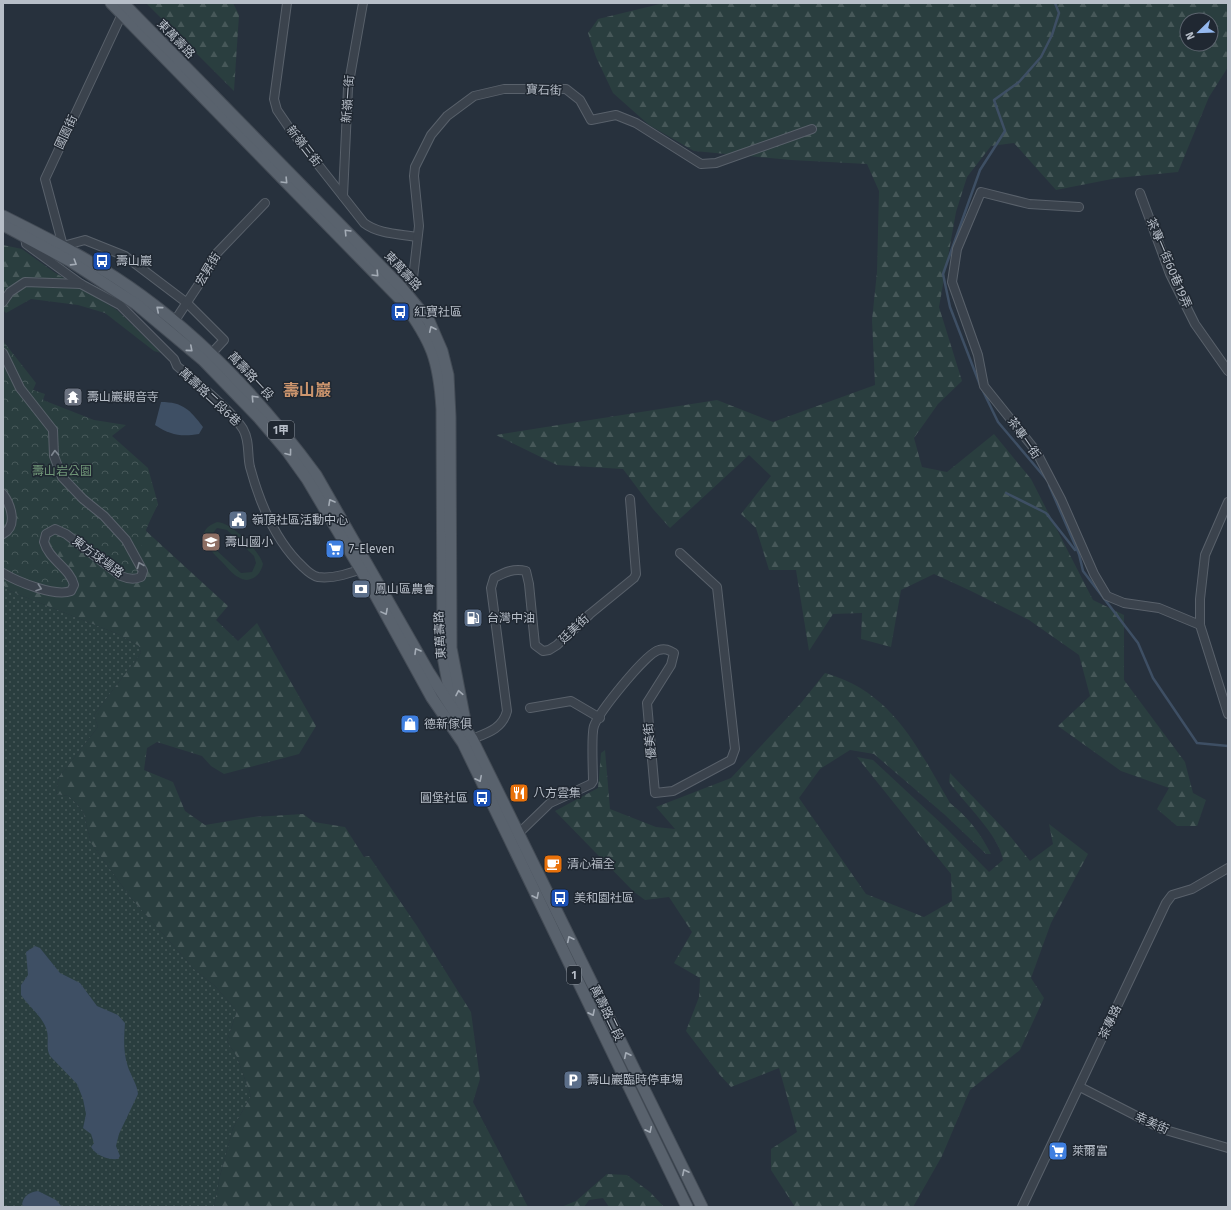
<svg xmlns="http://www.w3.org/2000/svg" width="1231" height="1210" font-family="'Fira Sans','Noto Sans TC',sans-serif">
  <style>
    .grass { fill: url(#grass-dots) }
    .forest { fill: url(#forest-firs); fill-rule: evenodd }
    .park { fill: url(#park-crowns) }
    .garden { fill: #2a3e3f; fill-rule: evenodd }
    .water { fill: #3e4f64 }
    .lines { fill: none; stroke-linecap: round; stroke-linejoin: round }
    .stream { stroke: #3e4f64; stroke-width: 2.5 }
    .minor-casing { stroke: #59616b; stroke-width: 10 }
    .major-casing { stroke: #444c56; stroke-width: 13 }
    .minor { stroke: #3b434d; stroke-width: 8 }
    .major { stroke: #59626d; stroke-width: 11 }
    .oneway { stroke: #a4acb6 }
    .oneway2 { stroke: #7f8791 }
    .labels { text-anchor: middle; stroke-width: 3; stroke-linejoin: round; paint-order: stroke }
    .shield { fill: #202832; stroke: #8a919b; stroke-width: 1 }
    .shield-label { font-size: 11px; font-weight: bold; fill: #b7bec8 }
    .street-label { font-size: 12px; fill: #b7bec8; stroke: #202832 }
    .poi-label { font-size: 12px; fill: #b7bec8; stroke: #202832; text-anchor: start }
    .park-label { font-size: 12px; fill: #709778; stroke: #202832 }
    .district-label { font-size: 16px; font-weight: bold; fill: #cc956e; stroke: #202832 }
  </style>
  <defs>
    <pattern id="grass-dots" width="8" height="8" patternUnits="userSpaceOnUse"><rect width="8" height="8" fill="#2a3e3f"/><path d="M2 2h.1M6 6h.1" fill="none" stroke="#475859" stroke-width="1.8" stroke-linecap="round"/></pattern>
    <pattern id="forest-firs" width="22" height="20" patternUnits="userSpaceOnUse"><rect width="22" height="20" fill="#2a3e3f"/><path d="M5 1l3.5 6h-7zM16 11l3.5 6h-7z" fill="#475859"/></pattern>
    <pattern id="park-crowns" width="20" height="18" patternUnits="userSpaceOnUse"><rect width="20" height="18" fill="#2a3e3f"/><path d="M2 6a3 3 0 1 1 6 0M12 15a3 3 0 1 1 6 0" fill="none" stroke="#475859"/></pattern>
  </defs>
  <rect width="100%" height="100%" fill="#27313d"/>
  <path class="grass" d="M3,585L10,591L118,634L139,646L141,653L94,715L98,727L59,777L56,794L69,796L83,811L91,843L131,898L194,969L215,986L237,1011L227,1041L237,1057L251,1096L233,1128L220,1176L214,1207H3Z"/>
  <g class="forest">
    <path d="M146,3H233L239,15L234,91Z"/>
    <path d="M664,3H1228V67L1209,97L1178,172L1117,178L1056,190L1014,143L991,146L967,177L956,212L939,307L962,381L938,404L914,438L922,467L947,472L994,434L1031,479L1093,600L1124,615V680L1185,762L1193,793L1206,800L1197,826H1177L1157,809L1169,788L1121,771L1058,726L1090,696L1079,655L1029,620L971,591L934,574L901,590L891,647L861,639L862,613L833,614L809,651L796,570H769L756,528L741,514L771,476L749,455L670,528L653,509L623,469L557,465L496,435L717,400L773,422L875,385L872,320L877,272L879,191L867,164L791,160L694,151L649,125L613,93L596,57L588,33L598,19ZM1187,20H1211V44H1187Z"/>
    <path d="M3,245L22,249L54,272L117,310L161,353L154,351L105,313L78,305L31,299L6,313L3,310Z"/>
    <path d="M3,384L158,504L145,530L228,606L216,620L238,641L257,623L316,726L299,754L224,774L211,766L202,756L157,742L147,748L144,770L173,782L185,811L205,825L253,817L303,814L314,822L345,827L364,857L369,856L417,926L471,1012L480,1079L473,1102L528,1207H214L220,1176L233,1128L251,1096L237,1057L227,1041L237,1011L215,986L194,969L131,898L91,843L83,811L69,796L56,794L59,777L98,727L94,715L141,653L139,646L118,634L10,591L3,585Z"/>
    <path d="M825,673C893,692 917,747 950,803C968,817 981,834 991,854H986L945,815L874,754L850,750L820,769L799,798L866,894L924,917L952,901L951,874L857,757L873,760L945,827L989,872L1003,860C999,835 964,803 949,782L950,773L1006,831L1030,861L1053,844L1049,824L1088,854L1051,923L1031,978L1044,998L1020,1050L970,1090L942,1156L913,1207H795L771,1170V1149L797,1132L779,1068L731,1087L719,1074L686,1031L699,997L700,978L674,963L692,932L669,897L645,900L634,892L555,811L598,788L601,753L605,750L610,809L656,827L675,829L656,807L731,778L801,703Z"/>
    <path d="M607,1174L627,1175L650,1192L664,1207H609L603,1198L589,1200L584,1207H561L576,1201Z"/>
  </g>
  <path class="park" d="M3,341L36,383L33,390L45,394L43,400L94,420L126,425L112,436L148,468L158,504C148,524 135,549 143,571L129,579L55,529L44,542L74,585L61,593L3,573Z"/>
  <path class="garden" d="M217,522C231,522 259,550 263,564C261,575 250,585 238,577C232,574 227,567 222,562C211,551 190,532 217,522ZM217,528L227,530L254,556L256,563L252,572L241,573L213,547L210,537Z"/>
  <g class="water">
    <path d="M161,402C183,402 190,410 203,427L199,434C181,437 170,435 155,425Z"/>
    <path d="M35,946L40,948L60,973L80,983L97,1006L118,1015L125,1023C124,1038 123,1052 128,1067C131,1076 137,1084 138,1094L119,1134L116,1146L120,1156L118,1159C109,1160 96,1156 91,1147L94,1143L91,1134L83,1128L86,1114L83,1099L77,1084L50,1056C45,1047 50,1038 46,1028C41,1015 29,1007 21,995V985L28,975L26,952Z"/>
    <path d="M38,1191L56,1200L62,1207H24L22,1204C24,1195 30,1192 38,1191Z"/>
  </g>
  <g class="lines">
    <g class="stream">
      <path d="M980,385L950,307L943,274L980,170L1005,131L994,100L1019,82L1041,57L1052,35L1059,13L1055,3"/>
      <path d="M982,389L998,422L1047,480"/>
      <path d="M1049,485L1079,554"/>
      <path d="M1006,493L1046,513L1075,550"/>
      <path d="M1079,554L1083,571L1138,643L1153,678L1197,743L1228,746"/>
    </g>
    <g class="minor-casing">
      <g id="minor">
        <path d="M287,3L274,99L277,110L290,129L364,223C378,234 400,234 417,237"/>
        <path d="M1140,193L1170,274L1195,324L1228,371"/>
        <path d="M343,196L348,88L363,3"/>
        <path d="M1079,207L1029,204L981,192L957,249L952,282L978,355L984,386L1036,451L1061,499L1094,574L1107,596L1124,603L1159,608L1200,625"/>
        <path d="M25,235L26,244L81,284L120,305L174,359L177,366C195,381 231,410 243,429C250,441 247,454 250,467C260,504 275,541 303,567C307,571 313,576 318,577C333,579 353,573 365,567"/>
        <path d="M63,246L85,240L125,256L187,303L224,340L211,354"/>
        <path d="M62,249L63,246L45,179L122,14"/>
        <path d="M405,297L413,278L419,226L414,176L415,167L431,135L447,116L474,96L504,89H566L580,100L591,120L616,115L636,123L701,164L716,163L812,129"/>
        <path d="M3,302L10,292L25,282L81,284"/>
        <path d="M174,322L201,281L217,253L265,203"/>
        <path d="M3,353L20,388L53,430L54,456L62,477L83,499L104,516L126,540L143,571L141,577C134,580 128,579 121,576L66,534L55,529L46,534L44,542C49,560 70,568 74,585L71,591C55,597 18,582 3,573"/>
        <path d="M3,494C11,505 18,526 3,534"/>
        <path d="M1228,502L1205,555L1200,599V625L1228,714"/>
        <path d="M530,708L571,701L600,718"/>
        <path d="M467,741C483,734 502,731 507,711L491,588L494,578C505,572 514,568 526,571L529,584L535,645L543,651L549,650L557,645L590,614L634,578L636,574L630,499"/>
        <path d="M519,833L550,803L591,784L593,781C593,770 591,734 594,726C599,712 646,653 659,650C665,648 669,650 674,653L671,665L647,703L655,793L673,791L731,760L735,749L717,587L680,553"/>
        <path d="M1080,1087L1162,1129L1228,1148"/>
        <path d="M1022,1207L1166,903L1172,895L1192,889L1228,868"/>
      </g>
    </g>
    <g class="major-casing">
      <g id="major">
        <path d="M111,3L403,302C432,342 439,360 442,409L443,656L452,705"/>
        <path d="M123,3L401,287L429,321L442,351L448,375L450,417L451,648L466,726"/>
        <path d="M3,216C51,240 99,264 142,296C209,345 267,408 316,475L428,671L472,739L702,1207"/>
        <path d="M3,225L70,261L136,304L203,360L259,418L287,451L307,479L371,587L432,698L463,743L687,1207"/>
      </g>
    </g>
    <use href="#minor" class="minor"/>
    <use href="#major" class="major"/>
  </g>
  <defs><path id="oneway-chevron" d="M-2-3.5L2.5 0L-2 3.5" fill="none" stroke-width="1.6" stroke-linecap="round" stroke-linejoin="round"/></defs>
  <g class="oneway">
    <use href="#oneway-chevron" transform="translate(285 181) rotate(46)"/>
    <use href="#oneway-chevron" transform="translate(347 232) rotate(-134)"/>
    <use href="#oneway-chevron" transform="translate(74 263) rotate(32)"/>
    <use href="#oneway-chevron" transform="translate(376 274) rotate(46)"/>
    <use href="#oneway-chevron" transform="translate(159 309) rotate(-140)"/>
    <use href="#oneway-chevron" transform="translate(432 329) rotate(-115)"/>
    <use href="#oneway-chevron" transform="translate(190 349) rotate(41)"/>
    <use href="#oneway-chevron" transform="translate(254 398) rotate(-133)"/>
    <use href="#oneway-chevron" transform="translate(289 453) rotate(53)"/>
    <use href="#oneway-chevron" transform="translate(331 502) rotate(-119)"/>
    <use href="#oneway-chevron" transform="translate(385 612) rotate(62)"/>
    <use href="#oneway-chevron" transform="translate(417 651) rotate(-120)"/>
    <use href="#oneway-chevron" transform="translate(459 693) rotate(-101)"/>
    <use href="#oneway-chevron" transform="translate(479 779) rotate(64)"/>
    <use href="#oneway-chevron" transform="translate(536 896) rotate(64)"/>
    <use href="#oneway-chevron" transform="translate(570 939) rotate(-116)"/>
    <use href="#oneway-chevron" transform="translate(592 1013) rotate(64)"/>
    <use href="#oneway-chevron" transform="translate(627 1055) rotate(-116)"/>
    <use href="#oneway-chevron" transform="translate(649 1130) rotate(64)"/>
    <use href="#oneway-chevron" transform="translate(685 1172) rotate(-116)"/>
  </g>
  <g class="oneway2">
    <use href="#oneway-chevron" transform="translate(55 453) rotate(-93)"/>
    <use href="#oneway-chevron" transform="translate(140 565) rotate(-112)"/>
    <use href="#oneway-chevron" transform="translate(39 588) rotate(19)"/>
  </g>
  <defs>
    <g id="bus-square" transform="scale(1)"><rect x="-9" y="-9" width="18" height="18" rx="4" fill="#1a4fb4" stroke="#202832"/><path d="M-5-6H5V4H4V6H2V4H-2V6H-4V4H-5ZM-3.5-4V0h7V-4ZM-3.5 1.2v1.5H-2V1.2ZM2 1.2v1.5H3.5V1.2Z" fill="#fff"/></g>
    <g id="temple-square" transform="scale(1)"><rect x="-9" y="-9" width="18" height="18" rx="4" fill="#6b7280" stroke="#202832"/><path d="M0-6L5-2H3V0L6.5 2.5H4V6H1.5V3h-3V6H-4V2.5H-6.5L-3 0V-2H-5Z" fill="#fff"/></g>
    <g id="civic-square" transform="scale(1)"><rect x="-9" y="-9" width="18" height="18" rx="4" fill="#5c6f8a" stroke="#202832"/><path d="M-.6-6.5H3V-4.5H.6V-3L4-1V1h2V6H-6V1h2V-1L-.6-3ZM-1.2 2.5V6h2.4V2.5Z" fill="#fff"/></g>
    <g id="school-square" transform="scale(1)"><rect x="-9" y="-9" width="18" height="18" rx="4" fill="#8d6e63" stroke="#202832"/><path d="M0-5L7-2L0 1L-7-2ZM-4 1L0 2.5L4 1V4Q0 6-4 4Z" fill="#fff"/></g>
    <g id="supermarket-square" transform="scale(1)"><rect x="-9" y="-9" width="18" height="18" rx="4" fill="#3f7fe0" stroke="#202832"/><path d="M-6-5.5h2.5l.6 2H6L4.5 2H-2.5L-4.4-4H-6ZM-1.5 3.2a1.3 1.3 0 1 0 .1 0ZM3 3.2a1.3 1.3 0 1 0 .1 0Z" fill="#fff"/></g>
    <g id="bank-square" transform="scale(1)"><rect x="-9" y="-9" width="18" height="18" rx="4" fill="#5c6f8a" stroke="#202832"/><path d="M-6-4H6V4H-6ZM0-2.3a2.3 2.3 0 1 0 0 4.6a2.3 2.3 0 1 0 0-4.6Z" fill="#fff"/></g>
    <g id="fuel-square" transform="scale(1)"><rect x="-9" y="-9" width="18" height="18" rx="4" fill="#5c6f8a" stroke="#202832"/><path d="M-5.5-6h7V0h2V4h1.3V-2.5L3-4.5l.8-.8L6-3V5H2.5V1h-1V6h-7ZM-4.2-4.7v3.2H.2V-4.7Z" fill="#fff"/></g>
    <g id="shop-square" transform="scale(1)"><rect x="-9" y="-9" width="18" height="18" rx="4" fill="#3f7fe0" stroke="#202832"/><path d="M-5-2.5h2.3a2.7 3.5 0 0 1 5.4 0H5L5.5 6h-11ZM-1.5-2.5h3a1.5 2.3 0 0 0-3 0Z" fill="#fff"/></g>
    <g id="restaurant-square" transform="scale(1)"><rect x="-9" y="-9" width="18" height="18" rx="4" fill="#e8710a" stroke="#202832"/><path d="M-5-6h1v4h1v-4h1v4h1v-4h1v5L-1.5 .5V6h-2V.5L-5-1ZM5-6V6H3V1.5H1.5Q1.5-4 5-6Z" fill="#fff"/></g>
    <g id="cafe-square" transform="scale(1)"><rect x="-9" y="-9" width="18" height="18" rx="4" fill="#e8710a" stroke="#202832"/><path d="M-5.5-4.5H6V0H3Q3 3.5 0 3.5H-2.5Q-5.5 3.5-5.5 0ZM3-3.2v2h1.7v-2ZM-6 4.5H4V6H-6Z" fill="#fff"/></g>
    <g id="parking-square" transform="scale(1)"><rect x="-9" y="-9" width="18" height="18" rx="4" fill="#5c6f8a" stroke="#202832"/><path d="M-3.5-5.5H1a3.5 3.5 0 0 1 0 7H-1V5.5H-3.5ZM-1-3.4V-.6H.8a1.4 1.4 0 0 0 0-2.8Z" fill="#fff"/></g>
  </defs>
  <g fill-rule="evenodd">
    <use href="#bus-square" x="102" y="261"/>
    <use href="#bus-square" x="400" y="312"/>
    <use href="#temple-square" x="73" y="397"/>
    <use href="#civic-square" x="238" y="520"/>
    <use href="#school-square" x="211" y="542"/>
    <use href="#supermarket-square" x="335" y="549"/>
    <use href="#bank-square" x="361" y="589"/>
    <use href="#fuel-square" x="473" y="618"/>
    <use href="#shop-square" x="410" y="724"/>
    <use href="#restaurant-square" x="519" y="793"/>
    <use href="#bus-square" x="482" y="798"/>
    <use href="#cafe-square" x="553" y="864"/>
    <use href="#bus-square" x="560" y="898"/>
    <use href="#parking-square" x="573" y="1080"/>
    <use href="#supermarket-square" x="1058" y="1151"/>
  </g>
  <g class="labels">
    <g class="shield">
      <rect x="268" y="421" width="26" height="18" rx="3"/>
      <rect x="567" y="966" width="14" height="18" rx="3"/>
    </g>
    <g class="shield-label">
      <text x="281" y="434">1甲</text>
      <text x="574" y="979">1</text>
    </g>
    <g class="street-label">
      <text transform="translate(176 39) rotate(46)" y="4">東萬壽路</text>
      <text transform="translate(544 90) rotate(2)" y="4">寶石街</text>
      <text transform="translate(348 99) rotate(-86)" y="4">新嶺一街</text>
      <text transform="translate(66 132) rotate(-65)" y="4">國園街</text>
      <text transform="translate(304 146) rotate(52)" y="4">新嶺三街</text>
      <text transform="translate(1169 263) rotate(67)" y="4">茶專一街60巷19弄</text>
      <text transform="translate(208 269) rotate(-59)" y="4">宏昇街</text>
      <text transform="translate(403 271) rotate(47)" y="4">東萬壽路</text>
      <text transform="translate(251 376) rotate(47)" y="4">萬壽路一段</text>
      <text transform="translate(210 397) rotate(43)" y="4">萬壽路二段6巷</text>
      <text transform="translate(1024 438) rotate(55)" y="4">茶專一街</text>
      <text transform="translate(98 557) rotate(36)" y="4">東方球場路</text>
      <text transform="translate(574 629) rotate(-43)" y="4">廷美街</text>
      <text transform="translate(440 635) rotate(-93)" y="4">東萬壽路</text>
      <text transform="translate(650 741) rotate(-96)" y="4">優美街</text>
      <text transform="translate(607 1013) rotate(64)" y="4">萬壽路二段</text>
      <text transform="translate(1110 1022) rotate(-65)" y="4">茶專路</text>
      <text transform="translate(1152 1123) rotate(24)" y="4">幸美街</text>
    </g>
    <g class="poi-label">
      <text x="116" y="265">壽山巖</text>
      <text x="414" y="316">紅寶社區</text>
      <text x="87" y="401">壽山巖觀音寺</text>
      <text x="252" y="524">嶺頂社區活動中心</text>
      <text x="225" y="546">壽山國小</text>
      <text x="349" y="553">7-Eleven</text>
      <text x="375" y="593">鳳山區農會</text>
      <text x="487" y="622">台灣中油</text>
      <text x="424" y="728">德新傢俱</text>
      <text x="533" y="797">八方雲集</text>
      <text x="468" y="802" text-anchor="end">圓堡社區</text>
      <text x="567" y="868">清心福全</text>
      <text x="574" y="902">美和園社區</text>
      <text x="587" y="1084">壽山巖臨時停車場</text>
      <text x="1072" y="1155">萊爾富</text>
    </g>
    <g class="park-label">
      <text x="62" y="475">壽山岩公園</text>
    </g>
    <g class="district-label">
      <text x="307" y="396">壽山巖</text>
    </g>
  </g>
  <rect width="1231" height="1210" fill="none" stroke="#b7bec8" stroke-width="8"/>
  <g transform="translate(1199 32) rotate(247)"><circle r="19" fill="#202832" stroke="#5c646e"/>
  <path d="M0-3L7 15L0 10L-7 15Z" fill="#95b9ef"/>
  <text y="-6" font-size="11" font-weight="bold" text-anchor="middle" fill="#b7bec8">N</text>
  </g>
</svg>
